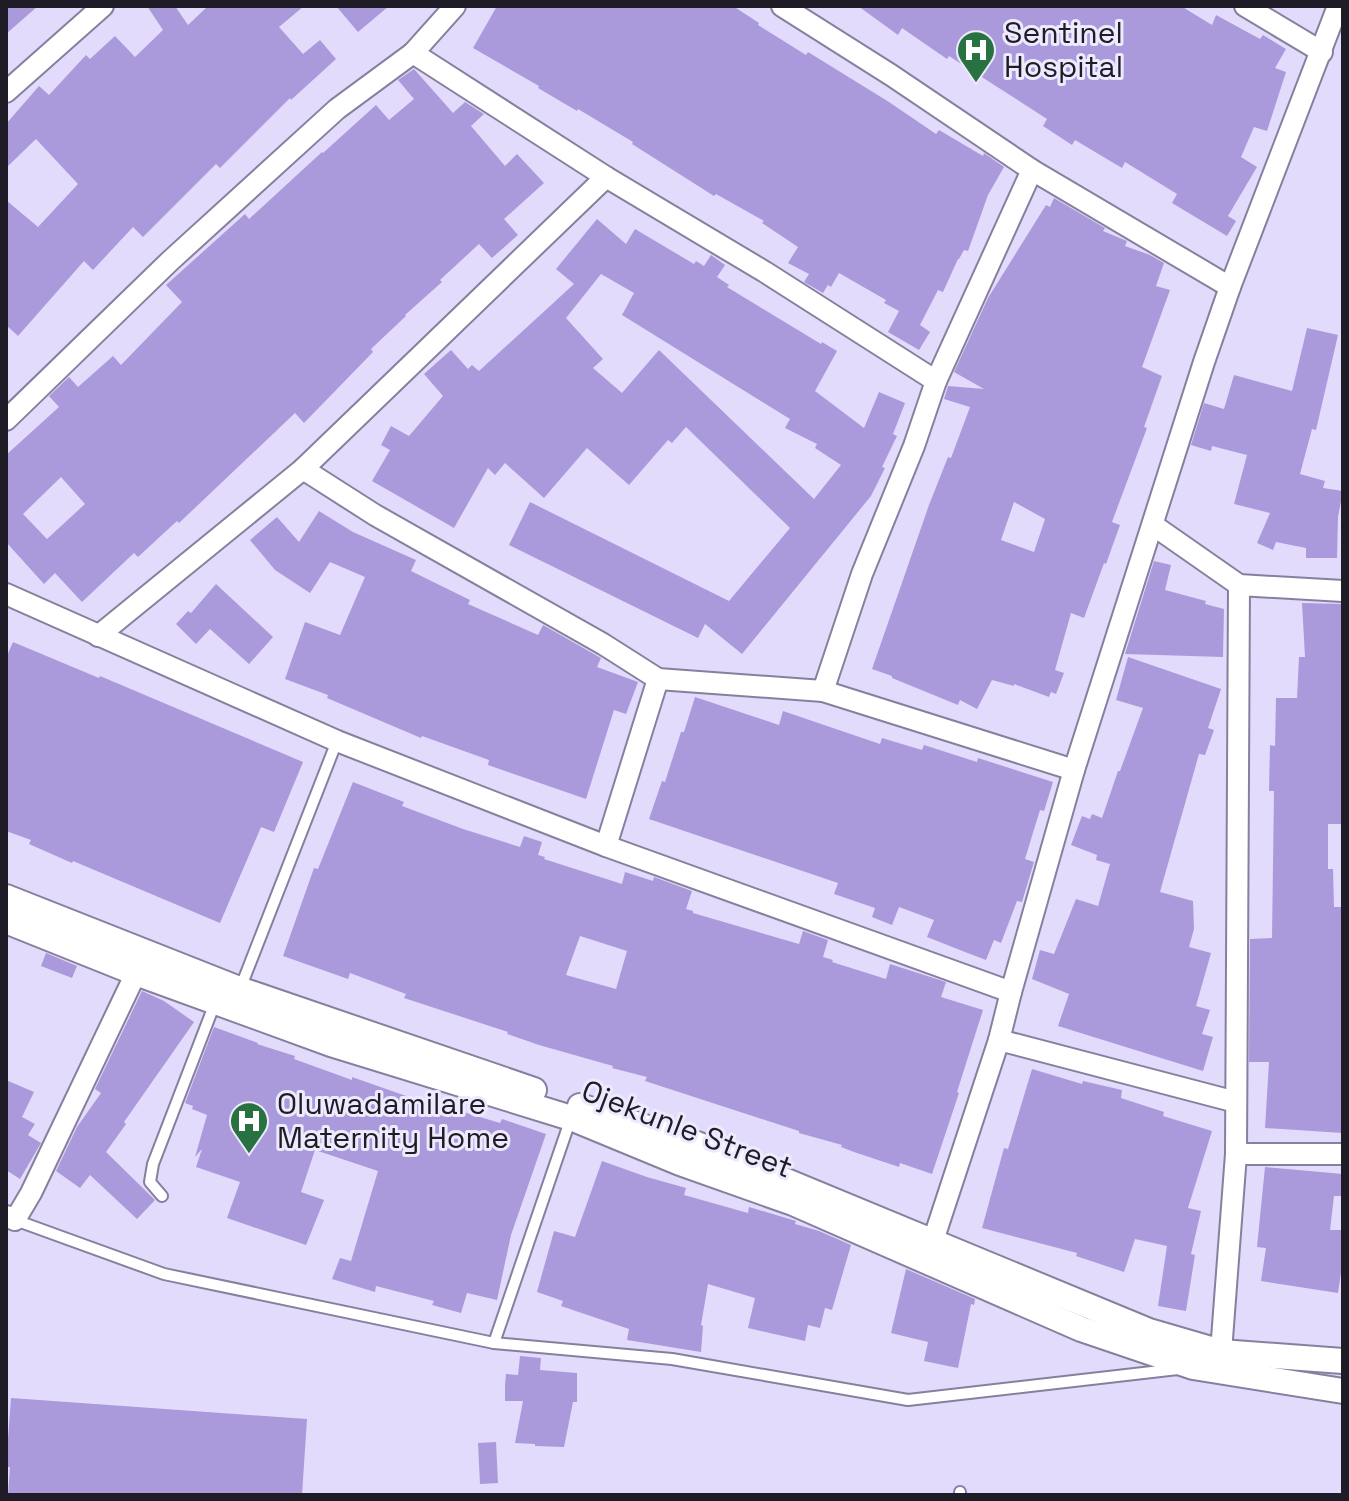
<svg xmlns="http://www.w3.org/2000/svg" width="1349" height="1501" font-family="'Space Grotesk',sans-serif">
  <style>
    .building { fill: #aa9adc; fill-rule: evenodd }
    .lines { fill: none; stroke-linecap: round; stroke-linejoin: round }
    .service-casing { stroke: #86809e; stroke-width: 14 }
    .minor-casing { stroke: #86809e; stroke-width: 24 }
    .tertiary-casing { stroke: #86809e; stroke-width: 28 }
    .service { stroke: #fff; stroke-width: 10 }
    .minor { stroke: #fff; stroke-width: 20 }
    .tertiary { stroke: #fff; stroke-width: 24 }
    .labels { text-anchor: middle; stroke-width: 6; stroke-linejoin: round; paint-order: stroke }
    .poi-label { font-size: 30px; fill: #1f1c28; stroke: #eeeafe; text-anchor: start }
    .street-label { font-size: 30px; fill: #1f1c28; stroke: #eeeafe }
  </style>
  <rect width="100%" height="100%" fill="#e2dbfc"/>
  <g class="building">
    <path d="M6,6H38L6,34Z"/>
    <path d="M147,6H175L188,25L208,6H304L279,27L303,54L320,40L336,59L291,100L290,98L220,168L216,164L143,237L133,227L93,270L84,261L18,336L6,325V200L38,227L78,184L36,139L6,168V124L39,86L49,95L86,55L90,59L115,36L135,57L163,30Z"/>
    <path d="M336,6H389L358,32Z"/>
    <path d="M497,6H733L759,23L758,25L806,55L808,52L889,102L936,134L939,130L983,156L984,153L1004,167L988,195L968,251L964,250L959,259H958L943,292L938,290L920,325L930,332L919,350L888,332L899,311L884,303L886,300L839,273L831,287L828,285L823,293L804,282L809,274L788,263L798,247L762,223L764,221L716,194L714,196L632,144L633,142L578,109L577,111L538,88L539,86L473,48Z"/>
    <path d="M858,6H1181L1212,25L1216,15L1260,39L1263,35L1286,49L1275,68L1286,72L1267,131L1254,127L1241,157L1257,167L1228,216L1236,221L1227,236L1172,203L1177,194L1125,162L1122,168L1075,140L1072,145L1043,126L1047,119L949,56L947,59L902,28L898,35Z"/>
    <path d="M414,69L453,113L465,102L484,114L471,126L505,166L517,154L544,183L504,219L518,235L492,258L479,244L440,280L442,282L405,315L406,316L371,349L373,352L304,423L295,413L179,523L177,521L138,557L134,553L82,602L55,573L44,584L6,542V455L59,407L49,396L69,377L78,387L113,356L121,365L182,302L166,285L245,214L249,219L322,152L323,153L376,105L389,120L414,99L398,80ZM61,477L85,504L47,539L23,514Z"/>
    <path d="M1054,198L1105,228L1103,231L1127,241L1125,246L1150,255L1164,263L1156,286L1170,290L1142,367L1162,376L1144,427L1147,428L1112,522L1120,525L1106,564L1104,563L1084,618L1071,613L1055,670L1064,673L1056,694L1051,692L1049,697L1014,684V686L992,680L977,709L960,700L958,705L892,678V676L872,669L929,505L948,457L951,458L970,407L944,399L948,386L984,389L954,372L988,298L1046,205L1050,207ZM1014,502L1045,519L1034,552L1001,540Z"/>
    <path d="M597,219L626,244L635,229L694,264L696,261L704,266L711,255L725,265L717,277L729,285L727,287L821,344L822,342L837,351L815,391L864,428L879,392L905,403L893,434L897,436L882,467L885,468L871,496L742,654L705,624L698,638L509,545L530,502L729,601L790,528L686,427L672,443L668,440L629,485L587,448L544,498L505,463L495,475L488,468L454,528L372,481L390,450L381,445L391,426L409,436L443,396L424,374L451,350L468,369L472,365L479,371L574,284L556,269ZM601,274L634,293L622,315L790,419L785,428L817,444L815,448L841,465L814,499L659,350L622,393L593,368L603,359L566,318Z"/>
    <path d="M1307,328L1338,335L1316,430L1312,429L1300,474L1325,481L1323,488L1343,491L1338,517L1337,558H1306V548L1276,542L1273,550L1257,543L1270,513L1234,504L1247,455L1212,446L1211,451L1191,445L1204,403L1224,409L1234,375L1292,391Z"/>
    <path d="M319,511L353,532L416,560L411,571L470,600L468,604L538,635L543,625L601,658L597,667L638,682L626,714L614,710L586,799L488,765L489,760L422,736L421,738L327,698L328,695L285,679L305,622L340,635L365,577L330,562L310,593L275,570L250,540L277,517L299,542Z"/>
    <path d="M1154,561L1171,565L1165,590L1206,601L1205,604L1224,609L1223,657L1125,654Z"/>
    <path d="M216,584L273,637L249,664L210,629L196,644L176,624L188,611L191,613Z"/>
    <path d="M1302,603L1343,604V824H1328V869H1333L1334,907H1343V1133L1265,1128L1269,1062H1249L1250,939L1272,938L1274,791H1269L1270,745L1275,746L1276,698H1297L1299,657H1305Z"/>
    <path d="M13,642L99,678L100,676L303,762L274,832L261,827L220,923L73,861L72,863L29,844L31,840L6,831V658Z"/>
    <path d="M1128,657L1221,689L1208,728L1214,730L1205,755L1199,754L1160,892L1193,901L1194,929L1189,947L1211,953L1196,1006L1210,1010L1202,1034L1213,1037L1203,1071L1058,1026L1069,994L1032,979L1040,950L1054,954L1076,899L1098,906L1110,864L1096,860L1097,855L1071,845L1082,816L1090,819L1092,814L1102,818L1118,771H1120L1143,708L1116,700Z"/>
    <path d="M695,697L779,725L783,711L880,744L882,738L922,750L924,745L977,762L978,758L1053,782L1044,811L1040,810L1025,859L1034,862L1022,902L1017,901L1001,943L994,940L986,960L965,952L927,937L934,920L899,907L892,925L872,917L875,908L834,894L838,883L649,819L662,781L665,782L681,732H684Z"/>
    <path d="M353,782L404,802L402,806L463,829L520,847L524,836L542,842L538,855L545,857L544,859L622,884L625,872L653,881L654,877L692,891L686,909L693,911V913L799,944L803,931L828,940L823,957L833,960L832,962L886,979L890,964L946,982L941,997L983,1010L957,1092L959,1093L932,1174L900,1163L899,1167L854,1152L841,1147L842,1145L799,1133V1131L645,1081L647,1077L612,1068L613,1066L539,1045L507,1034L508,1032L404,998L406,994L350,973L348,979L283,956L314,868L318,869ZM580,936L627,951L616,989L566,975Z"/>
    <path d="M46,953L77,966L72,978L41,966Z"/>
    <path d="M142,991L164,1001L194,1022L124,1122L126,1124L106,1152L155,1200L137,1219L90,1175L80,1188L56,1171L77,1127L101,1093L95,1089Z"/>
    <path d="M214,1027L258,1043L257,1044L295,1056L294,1059L352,1080V1077L449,1111L450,1108L500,1123L502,1119L546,1134L511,1235L497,1300L467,1293L461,1313L432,1305L434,1301L376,1286L375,1292L332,1279L340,1258L351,1261L378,1171L315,1150L301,1192L324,1200L306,1245L227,1218L240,1182L196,1167L202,1149L195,1157L207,1115L192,1109L193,1106L185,1103Z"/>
    <path d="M1032,1069L1082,1084L1083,1081L1122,1090L1121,1098L1164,1112L1163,1116L1212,1131L1188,1208L1201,1211L1191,1254L1195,1255L1186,1311L1158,1306L1167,1246L1135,1239L1124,1272L1076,1256L1077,1253L982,1228L1004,1148L1008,1149Z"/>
    <path d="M6,1080L34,1092L22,1117L35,1124L28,1135L41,1143L20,1179L6,1170Z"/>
    <path d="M602,1161L647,1177L686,1188L684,1195L748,1213L749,1207L796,1221L795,1224L819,1231L851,1245L832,1310L825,1308L820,1328L808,1325L805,1341L748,1328L755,1298L708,1284L701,1325L703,1326L701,1352L627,1340L629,1329L561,1306L563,1301L537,1292L554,1231L575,1237Z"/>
    <path d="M1265,1167L1343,1174V1196H1334L1330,1230H1343V1259L1338,1293L1261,1281L1266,1248L1257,1247Z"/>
    <path d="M906,1269L975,1299L974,1305L971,1304L958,1368L924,1361L928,1342L891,1333Z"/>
    <path d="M520,1356L541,1358L540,1370L577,1373V1402H573L564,1447L535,1446V1444L515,1443L523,1401H505V1385L506,1374L518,1375Z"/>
    <path d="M11,1398L307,1419L302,1495H8L10,1467H6Z"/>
    <path d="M496,1442L498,1483L480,1484L478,1443Z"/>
  </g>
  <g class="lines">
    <g class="service-casing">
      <g id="service">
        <path d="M240,989L337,741"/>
        <path d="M162,1196L150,1182L153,1164L215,1003"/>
        <path d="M15,1220L164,1274L494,1343L672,1359L908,1400L1178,1369"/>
        <path d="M494,1343L571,1118"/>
        <path d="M960,1495V1492"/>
      </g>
    </g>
    <g class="minor-casing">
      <g id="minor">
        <path d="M782,6L891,75L1032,170L1230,287"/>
        <path d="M1245,6L1322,52"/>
        <path d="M413,53L455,6"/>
        <path d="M6,92L103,6"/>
        <path d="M606,177L765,272L936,381L914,446L862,574L823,691L658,679"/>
        <path d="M936,381L1032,170"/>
        <path d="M6,420L170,261L337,109L413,53L606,177L303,469L98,636"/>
        <path d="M303,469L375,515L603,644L658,679L606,846"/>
        <path d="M1153,525L1239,585"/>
        <path d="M6,594L337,741L606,846L1011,992"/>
        <path d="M823,691L1074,770"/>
        <path d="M999,1040L1236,1102"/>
        <path d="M1236,1154L1239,585L1343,591"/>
        <path d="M6,1216L15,1220L31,1193L136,973L144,960"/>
        <path d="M928,1256L999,1040L1011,992L1074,770L1204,362L1230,287L1338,6"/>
        <path d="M1221,1352L1236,1154H1343"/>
      </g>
    </g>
    <g class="tertiary-casing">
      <g id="tertiary">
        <path d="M6,897L239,989L534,1090"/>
        <path d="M6,921L136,973L331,1044L571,1118L680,1163L793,1203L1081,1329L1193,1367L1343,1391"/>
        <path d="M580,1106L697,1144L1149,1331L1221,1352L1343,1361"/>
      </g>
    </g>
    <use href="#service" class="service"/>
    <use href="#minor" class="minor"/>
    <use href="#tertiary" class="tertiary"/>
  </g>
  <defs>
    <g id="hospital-pin" transform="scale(2)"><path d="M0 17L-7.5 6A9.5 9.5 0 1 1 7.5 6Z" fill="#277240" stroke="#eeeafe"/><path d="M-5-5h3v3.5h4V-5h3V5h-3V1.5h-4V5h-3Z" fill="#fff"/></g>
  </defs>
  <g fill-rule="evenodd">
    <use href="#hospital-pin" x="976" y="50"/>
    <use href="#hospital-pin" x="249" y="1121"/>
  </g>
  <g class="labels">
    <g class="poi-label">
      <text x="1004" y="43">Sentinel<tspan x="1004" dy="34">Hospital</tspan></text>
      <text x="277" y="1114">Oluwadamilare<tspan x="277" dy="34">Maternity Home</tspan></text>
    </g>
    <g class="street-label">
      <text transform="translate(687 1129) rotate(21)" y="10">Ojekunle Street</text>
    </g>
  </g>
  <rect width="1349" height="1501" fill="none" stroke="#1f1c28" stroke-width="16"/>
</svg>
